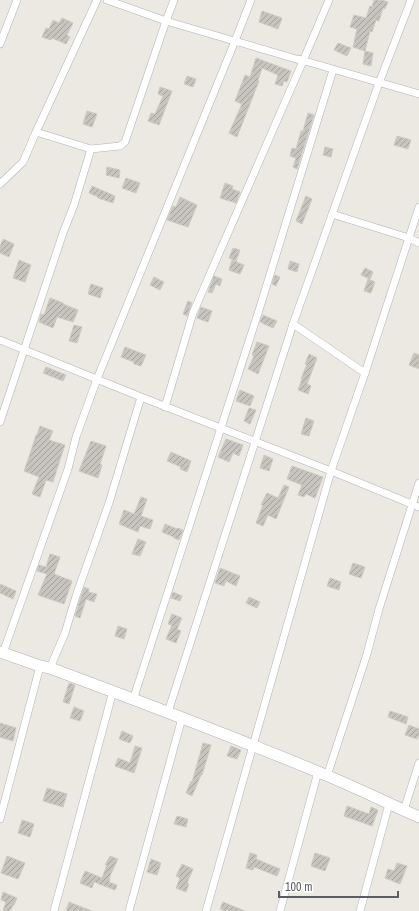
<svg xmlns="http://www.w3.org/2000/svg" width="419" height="911" font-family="'Archivo Narrow',sans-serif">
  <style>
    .building { fill: url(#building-hatch); stroke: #cfcac1 }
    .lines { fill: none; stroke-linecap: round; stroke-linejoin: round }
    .street-casing { stroke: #afb2b6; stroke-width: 8 }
    .secondary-casing { stroke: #aeb1b6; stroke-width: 12 }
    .street { stroke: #fff; stroke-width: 7 }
    .secondary { stroke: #fff; stroke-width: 11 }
  </style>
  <defs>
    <pattern id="building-hatch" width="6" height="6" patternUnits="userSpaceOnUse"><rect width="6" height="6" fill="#c7c3be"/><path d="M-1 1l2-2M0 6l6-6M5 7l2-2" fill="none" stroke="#a5a29e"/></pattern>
  </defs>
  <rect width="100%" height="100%" fill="#ebe9e2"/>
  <g class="building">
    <path d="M374,0H382L388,2L385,9L383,8L379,21L376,20L372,32L370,31L365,51L353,47L357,29L350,27L354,15L366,18L370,6L372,7Z"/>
    <path d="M262,11L282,18L278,29L259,22Z"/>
    <path d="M62,18L73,23L67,35L70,37L66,44L52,38L51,40L42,37L46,28L49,29L53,20L59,23Z"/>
    <path d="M338,43L351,48L347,56L334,50Z"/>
    <path d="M365,51L373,53L371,66L363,64Z"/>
    <path d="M256,58L291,71L287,82L284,81L282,86L275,84L278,75L262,68L258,80L259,81L237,137L229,133L242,104L235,101L245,75L250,77Z"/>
    <path d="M187,76L196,79L193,87L184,84Z"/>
    <path d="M160,87L172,91L162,117L159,125L148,121L151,113L155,114L163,96L158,94Z"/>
    <path d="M87,111L97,114L92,127L83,124Z"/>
    <path d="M308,113L314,115L297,169L293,167L296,158L290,156L292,148L296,149L301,131H303Z"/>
    <path d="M397,136L411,140L408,149L394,145Z"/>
    <path d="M325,147L333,149L331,157L323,155Z"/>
    <path d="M107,167L120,170L119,178L106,175Z"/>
    <path d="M126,178L140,183L136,193L122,188Z"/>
    <path d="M225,183L233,186L232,189L240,192L236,203L220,198Z"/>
    <path d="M92,186L115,196L113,203L98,198V197L89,193Z"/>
    <path d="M306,196L312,199L302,224L296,221Z"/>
    <path d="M180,197L197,205L188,227L167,220L173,206L176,207Z"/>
    <path d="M3,239L14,244L9,257L0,253V246Z"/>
    <path d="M233,248L240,250L236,261L229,258Z"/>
    <path d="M19,260L31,265L25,282L13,278Z"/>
    <path d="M232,260L244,265L240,274L229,270Z"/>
    <path d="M290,261L299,264L297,272L288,269Z"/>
    <path d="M365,268L373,272L370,279L361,275Z"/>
    <path d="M275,275L280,277L276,286L272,284Z"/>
    <path d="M214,276L222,279L220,286L216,284L212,293L208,292Z"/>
    <path d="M154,277L164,282L160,290L150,285Z"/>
    <path d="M368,279L375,282L371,293L364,291Z"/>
    <path d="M91,284L103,288L100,298L88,294Z"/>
    <path d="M50,298L63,303V304L78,310L73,322L57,317L53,328L39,322L41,314L44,315Z"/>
    <path d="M188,301L192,303L187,316L183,314Z"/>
    <path d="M201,307L212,311L208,322L197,318Z"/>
    <path d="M263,315L277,321L273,328L260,322Z"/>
    <path d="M74,325L82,327L77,343L69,341Z"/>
    <path d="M257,342L269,346L258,374L248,369L254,356L252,355Z"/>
    <path d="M125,347L146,355L141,366L134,364V362L121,357Z"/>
    <path d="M414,353L419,355V369L409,365Z"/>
    <path d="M309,354L317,358L307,384L311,386L308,394L298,390L302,379H301L307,364H305Z"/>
    <path d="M46,367L66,375L63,381L43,373Z"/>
    <path d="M240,390L254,396L250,406L236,401Z"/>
    <path d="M249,408L256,410L250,424L244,421Z"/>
    <path d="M306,418L314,421L309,436L301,434Z"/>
    <path d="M40,426L53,431L49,440L65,445L59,463L53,482L46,480L40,497L32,494L39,477L24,471L30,454L36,435H37Z"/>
    <path d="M226,439L243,445L239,456L233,453L229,462L218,457Z"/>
    <path d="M91,441L106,446L100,464L102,465L98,478L79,471Z"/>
    <path d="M171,452L191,461L187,472L180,469L181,467L167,461Z"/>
    <path d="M264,455L273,459L269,471L260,468Z"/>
    <path d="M292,466L323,477L315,498L306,494L304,497L298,495L302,485L287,479Z"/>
    <path d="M284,485L289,487L276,519L268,515L263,526L256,523L263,505H261L267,493L278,498Z"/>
    <path d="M141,497L147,499L141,516L153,520L150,529L140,526L138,532L119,524L124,510L134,514Z"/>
    <path d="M165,524L177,529V528L183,530L179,540L174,538V537L162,532Z"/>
    <path d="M138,539L146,542L140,556L132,554Z"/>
    <path d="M50,554L60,557L54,574L72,581L64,604L38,595L47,574L37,571L39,565L46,567Z"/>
    <path d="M353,563L365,567L361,578L349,574Z"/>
    <path d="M220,568L240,576L236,586L226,581L224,586L215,583Z"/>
    <path d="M330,578L341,582L339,590L327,586Z"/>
    <path d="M0,584L16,591L13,599L0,593Z"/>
    <path d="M84,587L89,589L88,592L97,594L94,602L86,599L80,618L75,616Z"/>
    <path d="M173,592L182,596L180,601L171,598Z"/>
    <path d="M249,597L260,602L257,608L246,603Z"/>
    <path d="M172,614L182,618L177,629L181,631L176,643L166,639L172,625L168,624Z"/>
    <path d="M118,626L127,629L124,639L115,636Z"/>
    <path d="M69,683L75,685L69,704L63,702Z"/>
    <path d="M74,707L84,711L80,721L70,718Z"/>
    <path d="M390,711L408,717L406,724L388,717Z"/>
    <path d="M0,723L16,728L13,741L0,737Z"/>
    <path d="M409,725L419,729V734L417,739L405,735Z"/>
    <path d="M122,731L133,736L130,743L119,739Z"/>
    <path d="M203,743L211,745L202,775H201L192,796L186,793L191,781L192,782L200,754Z"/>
    <path d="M135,746L142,748L134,773L115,766L118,758L130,763Z"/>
    <path d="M231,746L241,750L237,759L227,756Z"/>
    <path d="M47,788L67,794L63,807L43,801Z"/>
    <path d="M347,806L369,814L371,807L378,810L372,826L344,816Z"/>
    <path d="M177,816L188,819L186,827L174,824Z"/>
    <path d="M22,820L34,824L30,837L18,833Z"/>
    <path d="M250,853L257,855L256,859L280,869L277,876L254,867L253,870L246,868Z"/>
    <path d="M315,853L330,858L325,871L311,866Z"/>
    <path d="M7,856L25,863L18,879L1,873Z"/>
    <path d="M110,856L118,859L109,878H110L109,882L117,885L115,890L94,882L92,888L80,883L85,871L102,878L107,865H105Z"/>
    <path d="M151,859L161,863L157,875L147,872Z"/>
    <path d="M397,863L407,866L400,884L385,878L388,869L394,871Z"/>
    <path d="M182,864L193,869L187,883L189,884L186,892L176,888L180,878L176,876Z"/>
    <path d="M3,892L17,898L14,905H13L10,911H3L6,902L1,900Z"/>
    <path d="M69,902L92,911H66Z"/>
    <path d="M223,902L245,911H225L220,909Z"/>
  </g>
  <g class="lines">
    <g class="street-casing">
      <g id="street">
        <path d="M107,0L166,21L238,42"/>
        <path d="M411,0L379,83L293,324L365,373L419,207"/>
        <path d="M235,41L251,0"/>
        <path d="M0,44L17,0"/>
        <path d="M298,59L419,94"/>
        <path d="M303,61L329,0"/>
        <path d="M36,132L91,149"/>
        <path d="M0,184L23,162L36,132L97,0"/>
        <path d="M332,214L409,238L419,243"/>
        <path d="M0,340L141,397L331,471L419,507"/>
        <path d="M0,422L63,233L74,205L91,149L120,146L125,142L166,21L174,0"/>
        <path d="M3,653L68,469L76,437L97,379L235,41L303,61L193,313L165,407"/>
        <path d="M50,668L65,633L76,596L109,503L141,397"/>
        <path d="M133,700L260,307L333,70"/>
        <path d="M168,712L293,324"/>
        <path d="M327,776L367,654L379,609L419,483"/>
        <path d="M404,810L419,763"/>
        <path d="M0,819L40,666"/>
        <path d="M54,911L113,691"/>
        <path d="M129,911L182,718"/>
        <path d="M206,911L331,471L365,373"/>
        <path d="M280,911L318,772"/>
        <path d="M360,911L389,804"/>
      </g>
    </g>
    <g class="secondary-casing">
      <path id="secondary" d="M0,652L40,666L50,668C139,701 228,735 316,771C351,785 385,802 419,817"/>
    </g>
    <use href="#street" class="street"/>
    <use href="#secondary" class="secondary"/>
  </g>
  <path d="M279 891v6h119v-6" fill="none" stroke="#5a5d61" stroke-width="2"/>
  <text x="285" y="891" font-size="12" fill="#5a5d61" stroke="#ffffff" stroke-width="3" paint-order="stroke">100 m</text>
</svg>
